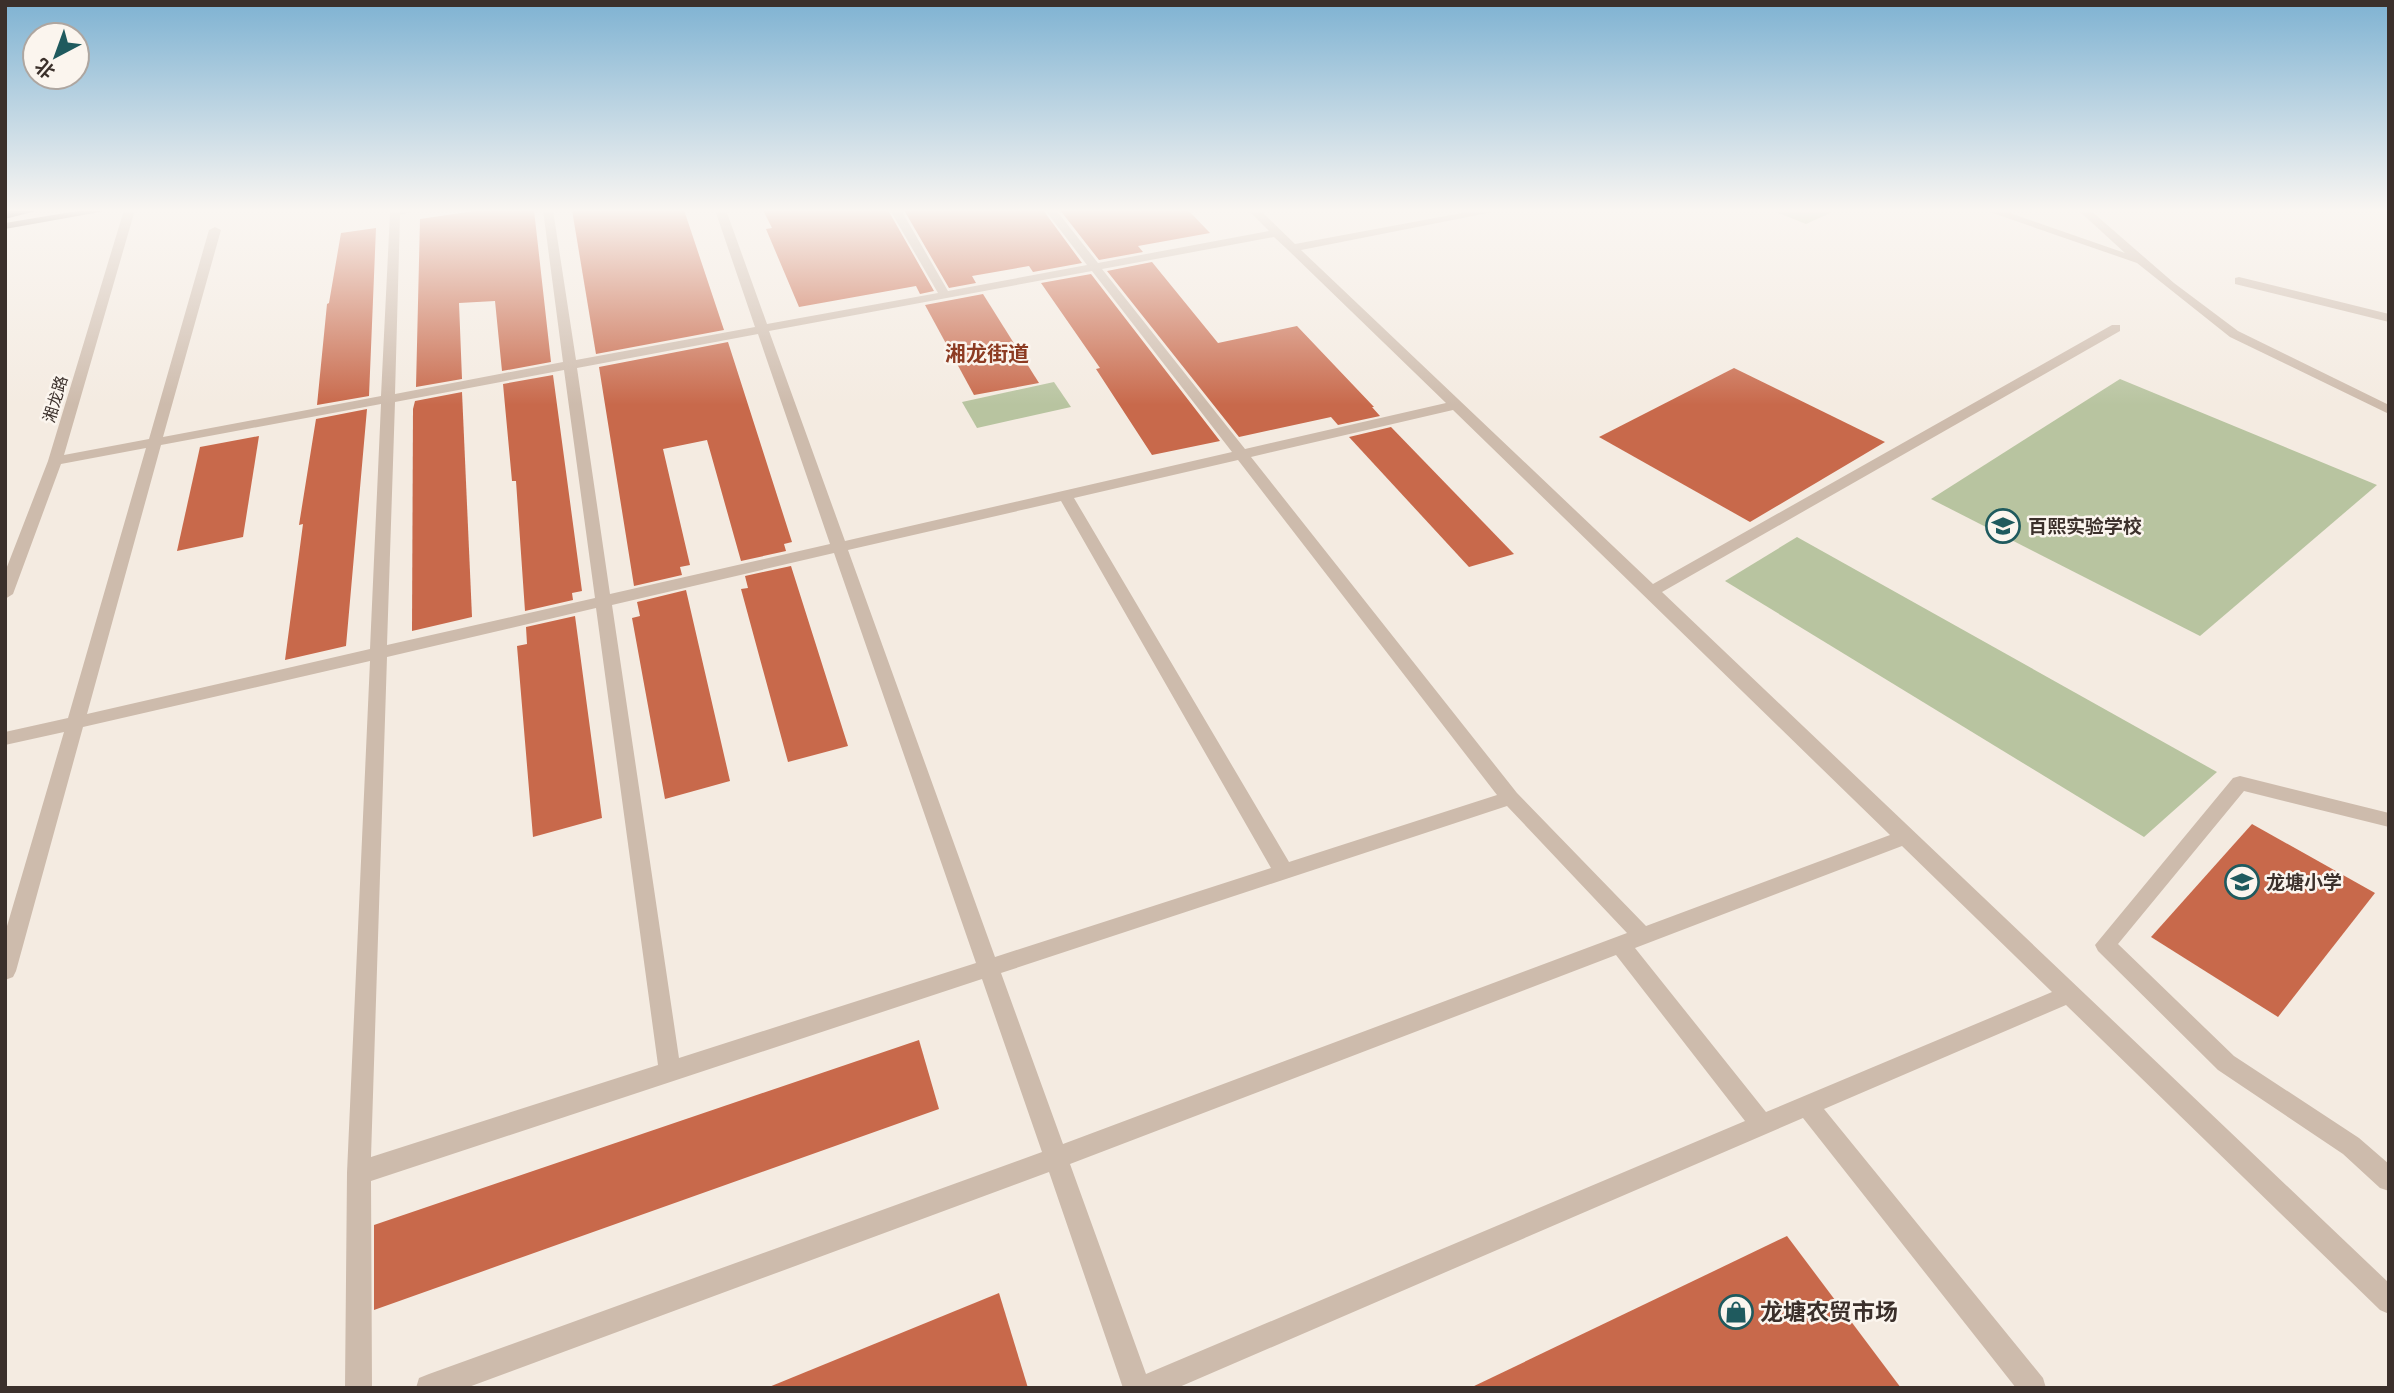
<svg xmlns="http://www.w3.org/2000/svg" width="2394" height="1393" font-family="Montserrat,'Noto Sans SC',sans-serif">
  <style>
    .green { fill: #b8c4a0 }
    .building { fill: #c8694b }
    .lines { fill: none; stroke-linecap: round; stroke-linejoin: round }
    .minor { fill: #cdbbac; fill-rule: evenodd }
    .major { fill: #7d675c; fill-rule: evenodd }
    .highway { fill: #5c4a42; fill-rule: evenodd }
    .labels { text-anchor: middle; stroke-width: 5; stroke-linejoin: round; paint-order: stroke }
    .far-street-label { font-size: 16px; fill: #3b302b; stroke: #fbf5ee }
    .poi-label { font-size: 19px; font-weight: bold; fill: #3b302b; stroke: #fbf5ee; text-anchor: start }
    .far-district-label { font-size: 21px; font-weight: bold; fill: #8c3b22; stroke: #fbf5ee }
    .near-poi-label { font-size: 23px; font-weight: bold; fill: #3b302b; stroke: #fbf5ee; text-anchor: start }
  </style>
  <rect width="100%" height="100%" fill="#f4ebe1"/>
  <g class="green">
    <path d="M1771,210H1837L1806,224Z"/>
    <path d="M2120,379L2377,485L2200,636L1931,499Z"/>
    <path d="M1054,382L1071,407L977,428L962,402Z"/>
    <path d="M1797,537L2217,772L2144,837L1725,581Z"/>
  </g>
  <g class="building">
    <path d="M481,210H534L551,362L502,371L495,301L459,303L462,379L416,387L420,219Z"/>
    <path d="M572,210H684L724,330L596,354Z"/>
    <path d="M763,210H888L934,291L920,294L916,286L799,307L766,229L772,228Z"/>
    <path d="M904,210H1043L1082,263L1033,272L1029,266L972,276L976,283L949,288Z"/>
    <path d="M1060,210H1188L1210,233L1138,246L1143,252L1099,260Z"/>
    <path d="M376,228L369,396L317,405L327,304L329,303L341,233Z"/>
    <path d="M1152,262L1218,343L1297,326L1374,407H1372L1380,416L1338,425L1331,417L1239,437L1107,271Z"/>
    <path d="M1091,274L1220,441L1152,455L1096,369L1100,368L1041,283Z"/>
    <path d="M983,294L1039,383L974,395L925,305Z"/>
    <path d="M728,342L792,542L784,544L786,551L741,561L707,440L663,449L690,565L680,567L682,575L634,586L599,367Z"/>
    <path d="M1734,368L1885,442L1750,522L1599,437Z"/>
    <path d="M553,375L582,591L572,593L573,600L525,611L516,481H512L503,384Z"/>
    <path d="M462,392L472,617L412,631L413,409L415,401Z"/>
    <path d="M367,409L346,646L285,660L303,524L299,525L316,419Z"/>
    <path d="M1391,427L1514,554L1469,567L1349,437Z"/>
    <path d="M259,436L243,537L177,551L200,447Z"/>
    <path d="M791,566L848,746L788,762L741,589L748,588L745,576Z"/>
    <path d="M686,590L730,781L665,799L632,618L640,616L637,602Z"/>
    <path d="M575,616L602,818L533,837L517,646L527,644L526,627Z"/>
    <path d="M2252,824L2375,893L2278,1017L2151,937Z"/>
    <path d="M919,1040L939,1109L374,1310V1225Z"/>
    <path d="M1787,1236L1901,1388H1470Z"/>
    <path d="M999,1293L1028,1388H769V1387Z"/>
  </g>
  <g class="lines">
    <g class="minor">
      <path d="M124,210H135L64,455L149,439L209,230L215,227L221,230L163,437L381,396L390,213L393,210H418L400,215L395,394L563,362L543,210H553L576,360L755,327L715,210H726L767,324L938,293L890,210H901L948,291L1087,265L1045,210H1056L1098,263L1269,231L1248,210H1260L1295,244L1478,210H1503L1301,250L1653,584L2112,325H2120V331L1662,592L2389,1283V1314L2380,1310L2066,1005L1824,1109L2043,1378L2046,1388H2016L1803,1118L1177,1388H1123L1049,1172L466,1388H416L419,1378L429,1374L1042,1152L982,979L371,1181L372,1388H345L347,1173L370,661L83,727L16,971L13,977L5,980V933L64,732L5,745V732L68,718L146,448L61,464L13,594L5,599V572L48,461ZM1274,237L1288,250L1446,403L1245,449L1102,269ZM1092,271L1232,452L845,541L769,331ZM758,334L830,544L610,594L577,368ZM564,370L595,598L387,645L395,402ZM381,404L370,649L87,714L161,445ZM1453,410L1890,835L1646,926L1517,793L1251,457ZM1238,460L1497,795L1289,862L1074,498ZM1061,501L1271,868L995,957L848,550ZM834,553L976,963L679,1058L612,605ZM596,608L658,1065L371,1157L387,657ZM1507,806L1627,933L1063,1144L1001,973ZM1902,846L2052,992L1766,1112L1635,948ZM1616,955L1745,1121L1146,1374L1070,1164Z"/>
      <path d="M1984,210H2001L2125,253L2078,210H2090L2174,283L2238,331L2389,405V414L2230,337L2137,263Z"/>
      <path d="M2239,277L2389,314V322L2235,284V278Z"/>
      <path d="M2240,776L2389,813V827L2244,791L2118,944L2234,1056L2359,1138L2389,1164V1191L2380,1188L2343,1154L2218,1070L2098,951L2095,945L2233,778Z"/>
    </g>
    <path class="major" d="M83,210H111L5,229V223Z"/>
    <path class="highway" d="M40,210L5,219V211Z"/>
  </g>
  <linearGradient id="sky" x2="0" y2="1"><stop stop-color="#7eb2d2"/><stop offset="0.52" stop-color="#faf6f2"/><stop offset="1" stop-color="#faf6f2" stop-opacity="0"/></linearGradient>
  <rect width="2394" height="405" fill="url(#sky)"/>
  <defs>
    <g id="school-ring" transform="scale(1.75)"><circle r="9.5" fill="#fbf5ee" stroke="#1f5a5e" stroke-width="1.5"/><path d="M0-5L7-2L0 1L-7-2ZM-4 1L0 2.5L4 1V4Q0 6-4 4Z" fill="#1f5a5e"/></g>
    <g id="shop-ring" transform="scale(1.75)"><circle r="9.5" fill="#fbf5ee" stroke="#1f5a5e" stroke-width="1.5"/><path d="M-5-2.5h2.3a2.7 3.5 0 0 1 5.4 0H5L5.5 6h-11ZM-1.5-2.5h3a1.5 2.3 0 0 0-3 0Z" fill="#1f5a5e"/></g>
  </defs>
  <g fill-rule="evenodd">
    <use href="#school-ring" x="2003" y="526"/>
    <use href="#school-ring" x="2242" y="882"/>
    <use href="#shop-ring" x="1736" y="1312"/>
  </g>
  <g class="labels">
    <g class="far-street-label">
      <text transform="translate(55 399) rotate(-73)" y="6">湘龙路</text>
    </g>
    <g class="poi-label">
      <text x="2028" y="533">百熙实验学校</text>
      <text x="2266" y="889">龙塘小学</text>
    </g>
    <g class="far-district-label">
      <text x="987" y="361">湘龙街道</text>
    </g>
    <g class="near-poi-label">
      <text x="1760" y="1320">龙塘农贸市场</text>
    </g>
  </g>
  <rect width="2394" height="1393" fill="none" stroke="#3b302b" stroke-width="14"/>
  <g transform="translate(56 56) rotate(221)"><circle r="33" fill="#fbf5ee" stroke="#aea6a0" stroke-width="2"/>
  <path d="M0-5L12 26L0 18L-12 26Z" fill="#1f5a5e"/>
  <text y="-10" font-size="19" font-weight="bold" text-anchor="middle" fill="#3b302b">北</text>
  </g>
</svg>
